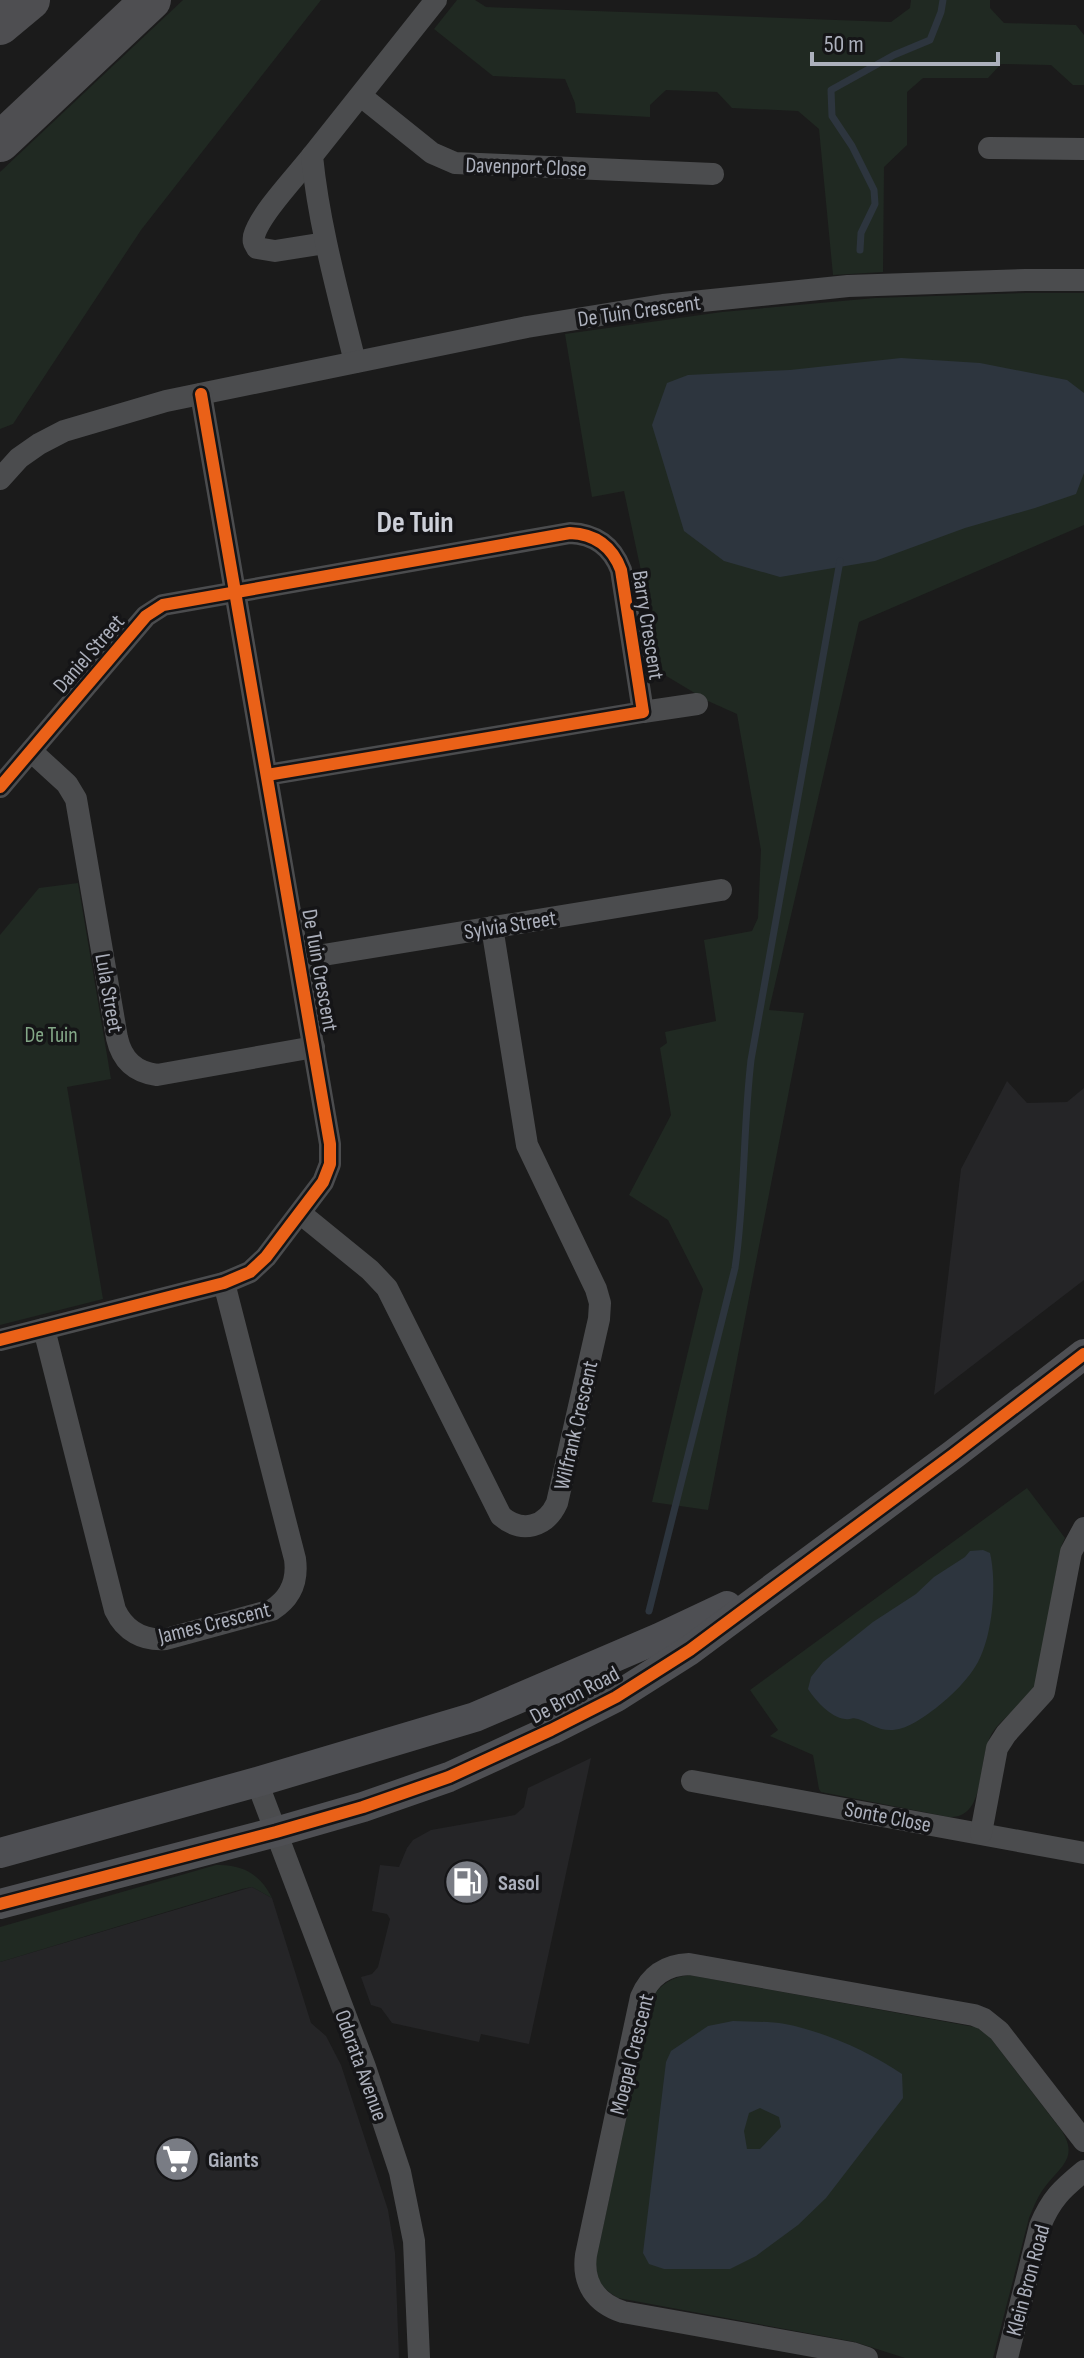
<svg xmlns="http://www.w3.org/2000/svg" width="1084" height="2358" font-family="'Sofia Sans Condensed',sans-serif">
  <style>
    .built { fill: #252527 }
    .green { fill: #202922 }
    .water { fill: #2d353e; fill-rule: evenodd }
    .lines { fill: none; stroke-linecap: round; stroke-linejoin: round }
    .stream { stroke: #2d353e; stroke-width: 7 }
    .street { stroke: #4b4c4e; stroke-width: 22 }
    .secondary { stroke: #4e4f53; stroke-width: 30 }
    .highway { stroke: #4e4e51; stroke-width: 40 }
    .cycleway-casing { stroke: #151517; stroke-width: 17 }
    .cycleway { stroke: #ea6118; stroke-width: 12 }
    .labels { text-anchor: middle; stroke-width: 7; stroke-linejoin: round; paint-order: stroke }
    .street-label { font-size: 22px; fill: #acb0bc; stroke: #151517 }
    .park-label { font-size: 22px; fill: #83a787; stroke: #151517 }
    .poi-label { font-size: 22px; font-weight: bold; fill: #acb0bc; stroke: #151517; text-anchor: start }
    .district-label { font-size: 30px; font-weight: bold; fill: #cdd0d8; stroke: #151517 }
  </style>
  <rect width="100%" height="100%" fill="#1b1b1b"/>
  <g class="built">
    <path d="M1007,1081L1027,1103L1067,1102L1084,1088V1280L934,1395L961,1169Z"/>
    <path d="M591,1758L529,2044L481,2034L479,2042L392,2023L381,2008L371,2005L361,1977L372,1974L378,1967L390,1919L387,1914L372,1911L380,1865L399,1867L407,1848L413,1840L431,1830L515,1815L524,1807L528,1788Z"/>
    <path d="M252,1887L272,1898L311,2023L326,2036L341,2065L388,2210L395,2253L399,2358H0V1962Z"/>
  </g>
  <g class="green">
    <path d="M183,0H321L141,230L13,424L0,429V172Z"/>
    <path d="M457,0H475L486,7L891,22L910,8L911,0H990V8L1004,23L1076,25L1084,35V85H1073L1051,65L1001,64L988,78H923L907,92V145L884,167L883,272L833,275L819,129L798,111L732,108L717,92L666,90L650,105V117L576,113L575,103L565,79L493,76L434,29Z"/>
    <path d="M1026,293H1084V525L859,622L769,1010L804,1013L708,1510L652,1502L703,1289L668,1220L629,1195L671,1115L660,1048L667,1043L665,1032L716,1021L704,940L752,931L758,918L761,850L737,714L708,701L663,674L624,491L592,497L565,334L722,312L875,298Z"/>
    <path d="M78,883L111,1079L67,1087L103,1299L0,1325V935L39,888Z"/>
    <path d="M1027,1488L1065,1538L1061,1547L1036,1683C1027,1705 1002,1715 991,1735C977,1760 987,1819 949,1817L821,1792L819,1789L813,1755L770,1736L778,1730L750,1690Z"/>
    <path d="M216,1865C243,1864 261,1875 272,1898L252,1887L242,1889L0,1962V1927Z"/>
    <path d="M689,1975L969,2026L976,2027L989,2036L1062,2131C1077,2156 1064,2164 1048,2183C1039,2193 1034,2206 1029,2218L993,2358H905L855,2342L618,2298C601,2288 596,2280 596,2260L652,1998C661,1984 672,1977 689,1975Z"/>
  </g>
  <g class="water">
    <path d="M901,358L980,363L1067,380L1084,393V473L1076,494L1035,508L965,528L875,561L780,577L724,561L684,531L652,425L667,383L688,375L790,370Z"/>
    <path d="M983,1550L990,1553C997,1583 993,1634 978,1662C969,1679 951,1696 936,1708C922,1718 910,1728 893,1730C878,1731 870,1723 858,1719C849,1717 854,1720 845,1719C830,1717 816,1701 808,1689L811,1677L823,1662L873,1622L916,1594L934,1577L965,1557L970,1551Z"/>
    <path d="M733,2021C750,2022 768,2021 785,2024C823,2031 870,2052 902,2074L903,2098L826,2198L798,2225L756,2256L730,2269H664L649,2264L643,2253L666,2062L671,2051L708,2026ZM760,2108L779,2117L781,2127L760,2149H747L744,2131L749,2113Z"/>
  </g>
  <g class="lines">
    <g class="stream">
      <path d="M860,250L861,233L875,204L874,190L852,146L832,116L831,90L894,55L930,40L941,12L943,0"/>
      <path d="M649,1611L735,1268C745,1199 743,1129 751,1060L840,561"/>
    </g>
    <g class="street">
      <path d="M361,96L432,153L455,163L713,174"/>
      <path d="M989,148L1084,149"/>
      <path d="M312,156C298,174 259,215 254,236C253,243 254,242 257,248L275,251L325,243"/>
      <path d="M355,362C338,293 319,226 312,156L436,0"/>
      <path d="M0,479L19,458L39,444L64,431L166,401L527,327L663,305L848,286L1026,280H1084"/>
      <path d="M643,712L697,704"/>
      <path d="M31,751L67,784L76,799L117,1038C122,1060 135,1072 157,1075L314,1047"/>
      <path d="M0,787L146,616L163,605L570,533C595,534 612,546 621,570L643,712L267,775"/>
      <path d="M299,959L721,890"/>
      <path d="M300,1213L370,1270L387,1288L501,1516C522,1534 546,1527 557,1503L599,1319L600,1303L596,1289L527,1145L492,927"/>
      <path d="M44,1329L115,1610C125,1631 143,1641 166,1639L272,1610C291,1598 298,1581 295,1559L224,1283"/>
      <path d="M0,1340L224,1283L250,1272L266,1257L323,1182L330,1164V1144L201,394"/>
      <path d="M692,1781L1084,1853"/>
      <path d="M257,1782L365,2067L400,2172L414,2241L419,2358"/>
      <path d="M981,1833L997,1748L1006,1734L1044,1692L1071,1552L1084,1528"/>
      <path d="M867,2358L852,2353L623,2312C596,2303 582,2284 586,2255L641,1997C650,1976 665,1965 689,1964L974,2015L984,2019L999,2031L1084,2141"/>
      <path d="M1007,2358L1040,2226C1051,2199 1062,2189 1084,2171"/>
    </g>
    <g class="secondary">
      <path d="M0,1853L257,1782L475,1717L659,1638L727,1606"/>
      <path d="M0,1904L276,1832L363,1807L449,1777L551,1730L616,1697L690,1650L954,1454L1084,1354"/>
    </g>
    <g class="highway">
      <path d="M0,25L30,0"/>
      <path d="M0,142L151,0"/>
    </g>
    <g class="cycleway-casing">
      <g id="cycleway">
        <path d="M0,787L146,616L163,605L570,533C595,534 612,546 621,570L643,712L267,775"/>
        <path d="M0,1340L224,1283L250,1272L266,1257L323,1182L330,1164V1144L201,394"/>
        <path d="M0,1904L276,1832L363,1807L449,1777L551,1730L616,1697L690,1650L954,1454L1084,1354"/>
      </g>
    </g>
    <use href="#cycleway" class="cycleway"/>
  </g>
  <defs>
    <g id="fuel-disc" transform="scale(2.3)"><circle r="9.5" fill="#797c84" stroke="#151517"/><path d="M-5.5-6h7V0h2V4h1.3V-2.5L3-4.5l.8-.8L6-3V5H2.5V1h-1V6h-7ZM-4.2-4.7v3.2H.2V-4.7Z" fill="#fff"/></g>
    <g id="supermarket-disc" transform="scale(2.3)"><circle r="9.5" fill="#797c84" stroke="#151517"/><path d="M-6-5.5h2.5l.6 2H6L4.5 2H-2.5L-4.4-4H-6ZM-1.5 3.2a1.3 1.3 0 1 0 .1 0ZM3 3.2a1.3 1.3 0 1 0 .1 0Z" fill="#fff"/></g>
  </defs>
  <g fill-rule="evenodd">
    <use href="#fuel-disc" x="467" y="1882"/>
    <use href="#supermarket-disc" x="177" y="2159"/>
  </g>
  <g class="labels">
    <g class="street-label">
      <text transform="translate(526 166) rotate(2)" y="8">Davenport Close</text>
      <text transform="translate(639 310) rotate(-8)" y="8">De Tuin Crescent</text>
      <text transform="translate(649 625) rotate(81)" y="8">Barry Crescent</text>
      <text transform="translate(88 653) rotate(-49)" y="8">Daniel Street</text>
      <text transform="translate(510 924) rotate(-9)" y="8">Sylvia Street</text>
      <text transform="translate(321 970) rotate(80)" y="8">De Tuin Crescent</text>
      <text transform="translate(110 993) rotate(80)" y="8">Lula Street</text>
      <text transform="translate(575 1425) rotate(-77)" y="8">Wilfrank Crescent</text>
      <text transform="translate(214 1622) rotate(-14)" y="8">James Crescent</text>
      <text transform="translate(574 1694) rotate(-28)" y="8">De Bron Road</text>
      <text transform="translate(888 1816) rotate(11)" y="8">Sonte Close</text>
      <text transform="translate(631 2054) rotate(-76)" y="8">Moepel Crescent</text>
      <text transform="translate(362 2065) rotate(70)" y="8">Odorata Avenue</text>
      <text transform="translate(1027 2280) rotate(-75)" y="8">Klein Bron Road</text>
    </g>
    <g class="park-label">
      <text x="51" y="1042">De Tuin</text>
    </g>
    <g class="poi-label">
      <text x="498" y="1890">Sasol</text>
      <text x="208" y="2167">Giants</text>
    </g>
    <g class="district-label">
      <text x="415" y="532">De Tuin</text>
    </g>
  </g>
  <path d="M812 52v12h186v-12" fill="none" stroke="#acb0bc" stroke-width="4"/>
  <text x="824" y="52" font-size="24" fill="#acb0bc" stroke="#151517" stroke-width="6" paint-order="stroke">50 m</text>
</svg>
